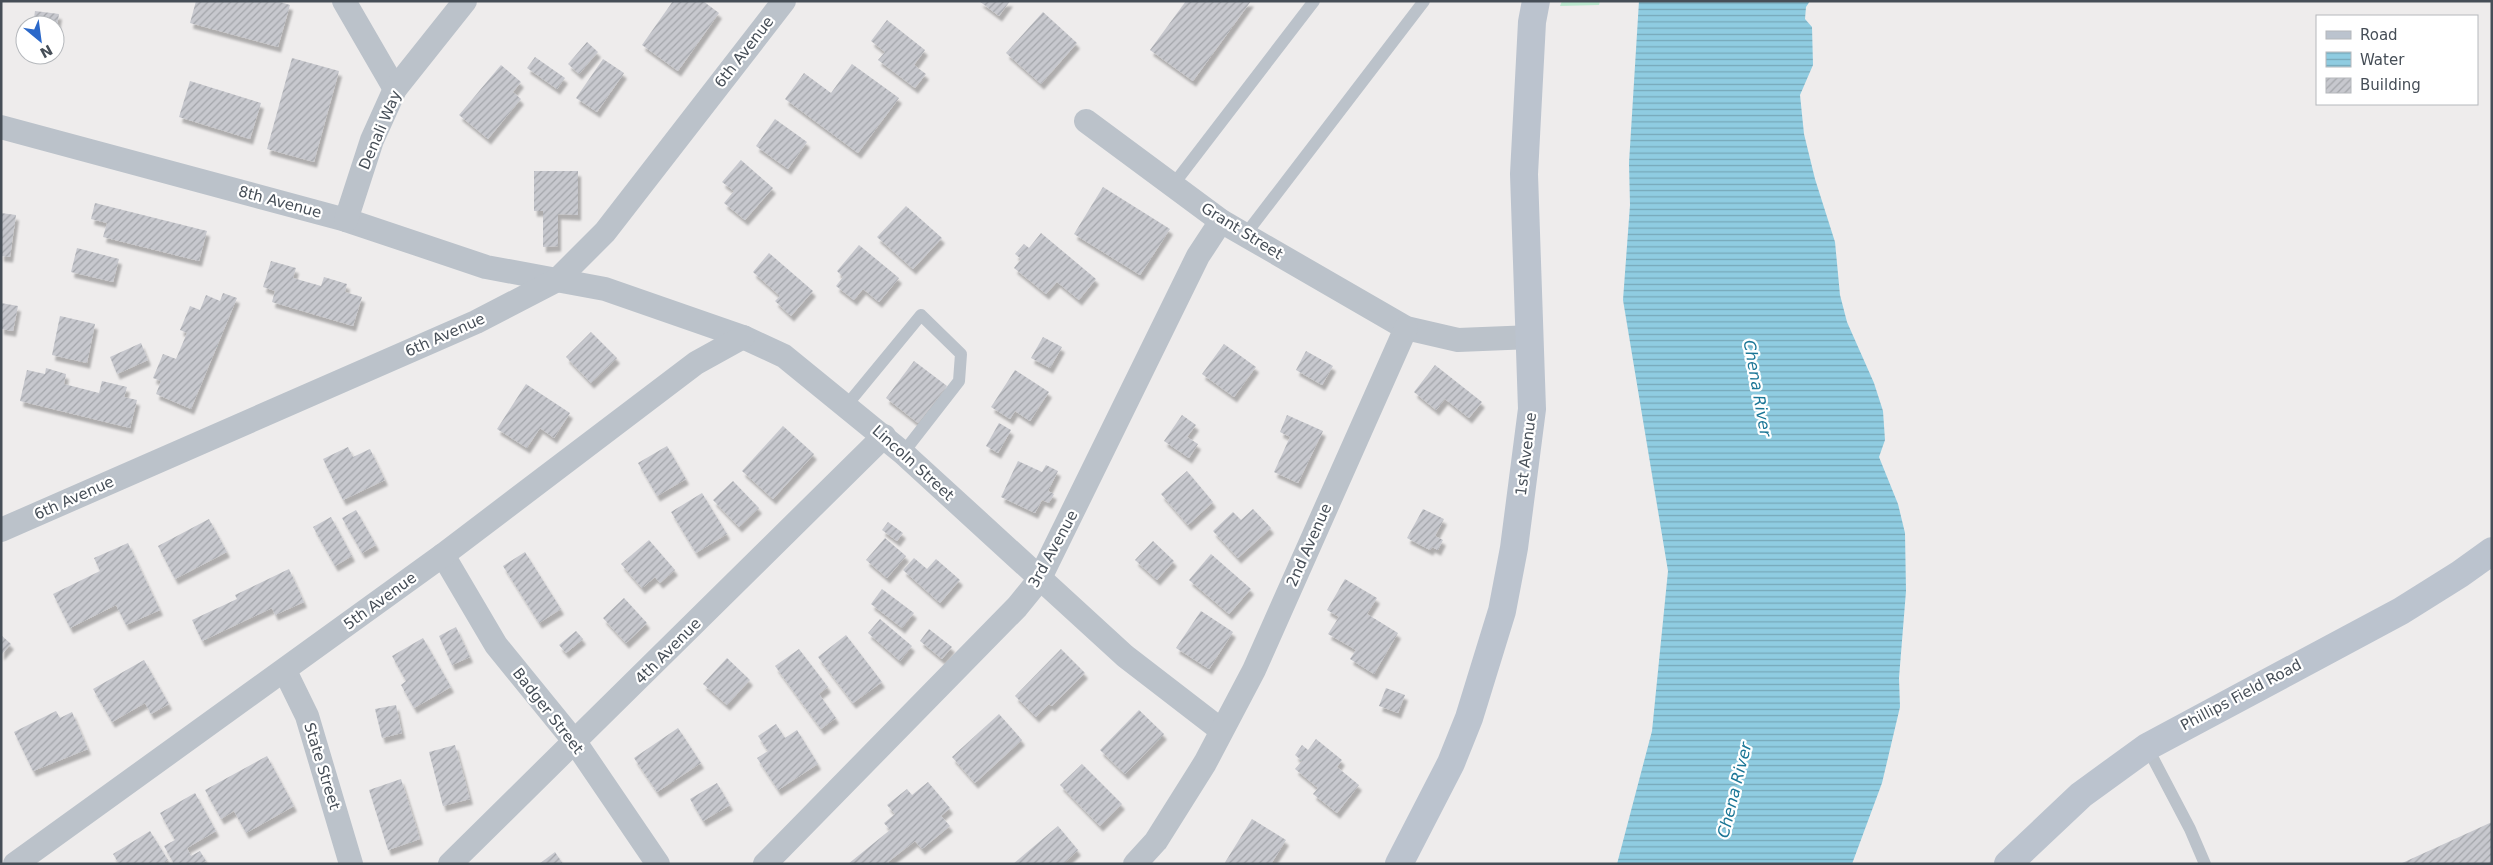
<svg xmlns="http://www.w3.org/2000/svg" width="2493" height="865" font-family="'DejaVu Sans',sans-serif">
  <style>
    .park { fill: #bde9d0 }
    .water { fill: url(#water-rules) }
    .building { fill: url(#building-hatch); filter: url(#shadow) }
    .lines { fill: none; stroke-linecap: round; stroke-linejoin: round }
    .lane { stroke: #bbc2ca; stroke-width: 12 }
    .street { stroke: #bbc2ca; stroke-width: 24 }
    .secondary { stroke: #bbc3ce; stroke-width: 28 }
    .labels { text-anchor: middle; stroke-width: 4.5; stroke-linejoin: round; paint-order: stroke }
    .street-label { font-size: 15px; fill: #464e57; stroke: #fff }
    .water-label { font-size: 16px; font-style: italic; fill: #1b7696; stroke: #fff }
  </style>
  <defs>
    <pattern id="water-rules" width="6" height="5" patternUnits="userSpaceOnUse" patternTransform="scale(1.25)"><rect width="6" height="5" fill="#8fcce1"/><path d="M0 2.5h6" fill="none" stroke="#77a8b9"/></pattern>
    <pattern id="building-hatch" width="6" height="6" patternUnits="userSpaceOnUse" patternTransform="scale(1.25)"><rect width="6" height="6" fill="#c7c8ce"/><path d="M-1 1l2-2M0 6l6-6M5 7l2-2" fill="none" stroke="#a3a5aa"/></pattern>
    <filter id="shadow"><feDropShadow dx="3" dy="5.5" stdDeviation="1" flood-color="#0004"/></filter>
  </defs>
  <rect width="100%" height="100%" fill="#eeecec"/>
  <path class="park" d="M1562,1H1600L1599,5L1560,6Z"/>
  <path class="water" d="M1639,1H1810L1806,7L1805,19L1812,27L1813,65L1800,95L1804,134L1815,179L1835,242L1840,295L1847,322L1874,383L1883,411L1885,440L1879,457L1898,504L1905,533L1906,591L1899,678L1900,707L1882,783L1852,864H1617L1652,731L1668,571L1623,300L1630,205L1629,163Z"/>
  <g class="building">
    <path d="M196,1H277L290,5L278,47L190,23Z"/>
    <path d="M673,1H703L719,13L678,71L642,45Z"/>
    <path d="M979,1H1010L999,16Z"/>
    <path d="M1186,1H1251L1193,81L1150,50Z"/>
    <path d="M35,11L59,14L56,32L55,25H33Z"/>
    <path d="M1043,12L1077,43L1041,84L1006,53Z"/>
    <path d="M887,20L925,50L914,65L926,74L915,88L878,60L885,52L871,41Z"/>
    <path d="M587,42L598,52L579,74L568,64Z"/>
    <path d="M535,57L565,78L557,89L527,68Z"/>
    <path d="M292,58L339,71L314,162L267,149Z"/>
    <path d="M603,59L624,73L597,112L576,98Z"/>
    <path d="M852,64L899,98L858,153L785,99L804,73L831,93Z"/>
    <path d="M501,65L521,82L513,92L521,99L488,139L459,115Z"/>
    <path d="M190,81L261,103L250,139L179,117Z"/>
    <path d="M775,119L807,142L788,169L756,146Z"/>
    <path d="M741,160L773,188L745,220L724,203L734,191L722,182Z"/>
    <path d="M534,171H578V215L558,214V246L543,247V211H534Z"/>
    <path d="M1103,187L1170,229L1140,275L1074,234Z"/>
    <path d="M95,203L207,231L199,261L103,237L107,223L91,219Z"/>
    <path d="M906,206L942,238L913,269L877,237Z"/>
    <path d="M1,213L16,215L10,257L1,256Z"/>
    <path d="M1041,233L1096,279L1079,300L1057,282L1046,294L1014,268L1021,259L1015,254L1024,244L1029,248Z"/>
    <path d="M859,245L899,278L879,302L863,289L854,300L836,286L843,277L837,271Z"/>
    <path d="M77,248L119,259L113,282L71,272Z"/>
    <path d="M769,253L813,291L791,316L775,301L780,296L753,272Z"/>
    <path d="M271,261L296,268L293,278L321,286L324,277L347,284L345,292L362,297L353,326L272,302L275,291L263,287Z"/>
    <path d="M223,293L237,298L191,409L156,394L161,381L153,378L163,354L176,359L187,333L180,330L190,306L200,310L206,295L220,301Z"/>
    <path d="M1,303L18,306L13,331L1,329Z"/>
    <path d="M60,316L95,324L87,363L52,355Z"/>
    <path d="M591,332L617,358L591,383L566,357Z"/>
    <path d="M1043,337L1062,347L1050,368L1031,358Z"/>
    <path d="M141,343L148,360L117,374L110,357Z"/>
    <path d="M1224,344L1256,367L1234,397L1202,374Z"/>
    <path d="M1306,351L1333,366L1322,385L1296,370Z"/>
    <path d="M914,361L947,386L918,423L886,398Z"/>
    <path d="M1435,365L1482,402L1469,418L1445,399L1436,410L1414,392Z"/>
    <path d="M46,368L66,374L64,384L99,393L102,381L127,387L124,397L137,400L130,428L20,401L27,370L45,374Z"/>
    <path d="M1015,370L1049,392L1030,421L1015,411L1010,419L991,407Z"/>
    <path d="M526,384L570,413L554,438L540,428L527,448L497,429Z"/>
    <path d="M1182,415L1196,425L1187,437L1198,444L1189,458L1164,441Z"/>
    <path d="M1287,415L1323,431L1298,483L1274,472L1290,437L1280,432Z"/>
    <path d="M999,423L1011,430L998,453L986,446Z"/>
    <path d="M783,426L814,454L773,499L742,471Z"/>
    <path d="M667,446L686,479L657,496L638,463Z"/>
    <path d="M348,447L353,457L370,449L385,480L343,500L323,459Z"/>
    <path d="M1018,461L1042,472L1046,465L1058,471L1048,491L1054,494L1049,503L1042,500L1035,513L1001,497Z"/>
    <path d="M1187,471L1213,502L1188,525L1161,494Z"/>
    <path d="M733,481L759,508L739,527L713,500Z"/>
    <path d="M702,493L727,534L696,553L671,512Z"/>
    <path d="M1253,509L1271,528L1238,558L1213,531L1233,512L1241,520Z"/>
    <path d="M1423,509L1444,519L1435,536L1443,540L1438,550L1432,547L1430,550L1407,538Z"/>
    <path d="M356,510L376,545L362,553L342,518Z"/>
    <path d="M331,517L352,556L335,566L313,527Z"/>
    <path d="M209,519L227,552L175,579L158,546Z"/>
    <path d="M888,522L903,533L897,541L882,530Z"/>
    <path d="M885,538L906,556L887,578L866,560Z"/>
    <path d="M649,540L675,570L660,583L655,577L642,588L621,564Z"/>
    <path d="M1153,541L1174,561L1157,580L1135,560Z"/>
    <path d="M128,543L160,610L126,625L116,605L70,628L53,594L100,571L94,558Z"/>
    <path d="M525,552L561,609L539,623L503,566Z"/>
    <path d="M1211,554L1251,589L1229,614L1189,580Z"/>
    <path d="M914,558L927,569L936,559L960,580L940,603L903,570Z"/>
    <path d="M289,569L304,602L275,615L272,608L202,641L192,620L237,599L235,595Z"/>
    <path d="M1345,579L1377,598L1367,614L1398,633L1374,674L1350,659L1356,650L1328,634L1339,617L1327,610Z"/>
    <path d="M882,589L914,613L902,628L871,604Z"/>
    <path d="M624,598L647,623L626,643L603,618Z"/>
    <path d="M1201,611L1233,632L1209,669L1176,648Z"/>
    <path d="M880,619L912,646L900,661L868,633Z"/>
    <path d="M456,627L470,657L452,665L439,636Z"/>
    <path d="M929,629L952,647L942,659L920,641Z"/>
    <path d="M576,631L583,639L566,653L559,645Z"/>
    <path d="M1,635L11,644L1,655Z"/>
    <path d="M846,635L882,682L853,703L818,657Z"/>
    <path d="M423,638L451,687L414,708L401,685L406,681L392,656Z"/>
    <path d="M799,649L828,687L819,694L836,718L821,729L775,666Z"/>
    <path d="M1061,649L1085,673L1052,706L1049,704L1036,717L1015,696Z"/>
    <path d="M727,658L750,680L727,705L703,684Z"/>
    <path d="M144,660L169,704L151,714L145,703L112,722L93,689Z"/>
    <path d="M1386,688L1405,695L1398,713L1379,706Z"/>
    <path d="M396,705L402,733L382,738L375,709Z"/>
    <path d="M1139,710L1164,734L1125,774L1100,750Z"/>
    <path d="M56,711L60,718L72,712L88,749L33,771L14,732Z"/>
    <path d="M999,714L1022,740L975,783L952,757Z"/>
    <path d="M776,724L785,738L797,730L818,764L778,790L757,758L768,751L758,736Z"/>
    <path d="M678,728L701,763L657,792L634,758Z"/>
    <path d="M1316,739L1342,760L1337,767L1359,785L1337,813L1313,794L1318,788L1295,769L1302,761L1295,755L1302,745L1308,750Z"/>
    <path d="M455,745L470,799L443,806L429,752Z"/>
    <path d="M267,756L294,806L246,833L234,811L221,819L205,790Z"/>
    <path d="M1082,764L1122,804L1100,826L1060,785Z"/>
    <path d="M401,779L420,839L388,850L369,790Z"/>
    <path d="M928,782L950,808L941,816L950,826L922,849L915,841L888,862L889,864H848L890,830L884,823L895,814L887,805L907,789L912,795Z"/>
    <path d="M717,783L730,805L703,821L690,799Z"/>
    <path d="M195,793L216,831L187,848L191,856L200,851L206,861L201,864H174L164,846L175,840L160,813Z"/>
    <path d="M1252,819L1286,840L1271,864H1224Z"/>
    <path d="M2492,822V864H2400Z"/>
    <path d="M1058,826L1078,850L1063,864H1013Z"/>
    <path d="M150,831L168,860L162,864H119L113,854Z"/>
    <path d="M555,852L563,864H539Z"/>
  </g>
  <g class="lines">
    <g class="lane">
      <path d="M1173,185L1314,1"/>
      <path d="M1245,235L1424,1"/>
      <path d="M846,406L921,315L961,354L959,381L903,453"/>
      <path d="M2147,747L2190,829L2205,864"/>
    </g>
    <g class="street">
      <path d="M344,1L395,89"/>
      <path d="M1086,121L1221,221L1406,328L1458,340L1531,337"/>
      <path d="M1,127L346,220L486,267L605,289L743,337L784,356L903,453L1125,656L1221,730"/>
      <path d="M346,220L372,140L395,89L465,1"/>
      <path d="M1,530L476,322L557,280L605,232L784,1"/>
      <path d="M443,555L496,645L575,742L658,864"/>
      <path d="M285,671L307,716L351,864"/>
      <path d="M15,864L443,555L696,363L743,337"/>
      <path d="M450,864L884,436"/>
      <path d="M765,864L1017,607L1039,580L1198,256L1221,221"/>
      <path d="M1135,864L1156,841L1205,763L1254,670L1406,328"/>
    </g>
    <g class="secondary">
      <path d="M1399,864L1451,763L1469,718L1502,611L1514,548L1532,409L1524,174L1532,22L1536,1"/>
      <path d="M2008,864L2081,795L2147,747L2401,611L2460,574L2492,551"/>
    </g>
  </g>
  <g class="labels">
    <g class="street-label">
      <text transform="translate(744 52) rotate(-52)" y="5">6th Avenue</text>
      <text transform="translate(380 130) rotate(-67)" y="5">Denali Way</text>
      <text transform="translate(280 202) rotate(15)" y="5">8th Avenue</text>
      <text transform="translate(1242 231) rotate(32)" y="5">Grant Street</text>
      <text transform="translate(445 335) rotate(-24)" y="5">6th Avenue</text>
      <text transform="translate(1526 454) rotate(-83)" y="5">1st Avenue</text>
      <text transform="translate(913 463) rotate(42)" y="5">Lincoln Street</text>
      <text transform="translate(74 498) rotate(-24)" y="5">6th Avenue</text>
      <text transform="translate(1309 545) rotate(-66)" y="5">2nd Avenue</text>
      <text transform="translate(1053 549) rotate(-61)" y="5">3rd Avenue</text>
      <text transform="translate(380 601) rotate(-36)" y="5">5th Avenue</text>
      <text transform="translate(668 651) rotate(-45)" y="5">4th Avenue</text>
      <text transform="translate(2241 695) rotate(-28)" y="5">Phillips Field Road</text>
      <text transform="translate(548 711) rotate(52)" y="5">Badger Street</text>
      <text transform="translate(322 766) rotate(73)" y="5">State Street</text>
    </g>
    <g class="water-label">
      <text transform="translate(1758 388) rotate(80)" y="6">Chena River</text>
      <text transform="translate(1734 790) rotate(-76)" y="6">Chena River</text>
    </g>
  </g>
  <rect width="2493" height="865" fill="none" stroke="#464e57" stroke-width="5"/>
  <rect x="2316" y="15" width="162" height="90" fill="#ffffff" stroke="#b5b8bc"/>
  <rect x="2326" y="31" width="25" height="8" fill="#bbc3ce" stroke="#b5b8bc"/>
  <text x="2360" y="40" font-size="15" fill="#464e57">Road</text>
  <rect x="2326" y="52" width="25" height="15" fill="url(#water-rules)" stroke="#b5b8bc"/>
  <text x="2360" y="65" font-size="15" fill="#464e57">Water</text>
  <rect x="2326" y="78" width="25" height="15" fill="url(#building-hatch)" stroke="#b5b8bc"/>
  <text x="2360" y="90" font-size="15" fill="#464e57">Building</text>
  <g transform="translate(40 40) rotate(151)"><circle r="24" fill="#ffffff" stroke="#b5b8bc"/>
  <path d="M0-4L9 19L0 12L-9 19Z" fill="#2b68c9"/>
  <text y="-8" font-size="14" font-weight="bold" text-anchor="middle" fill="#464e57">N</text>
  </g>
</svg>
